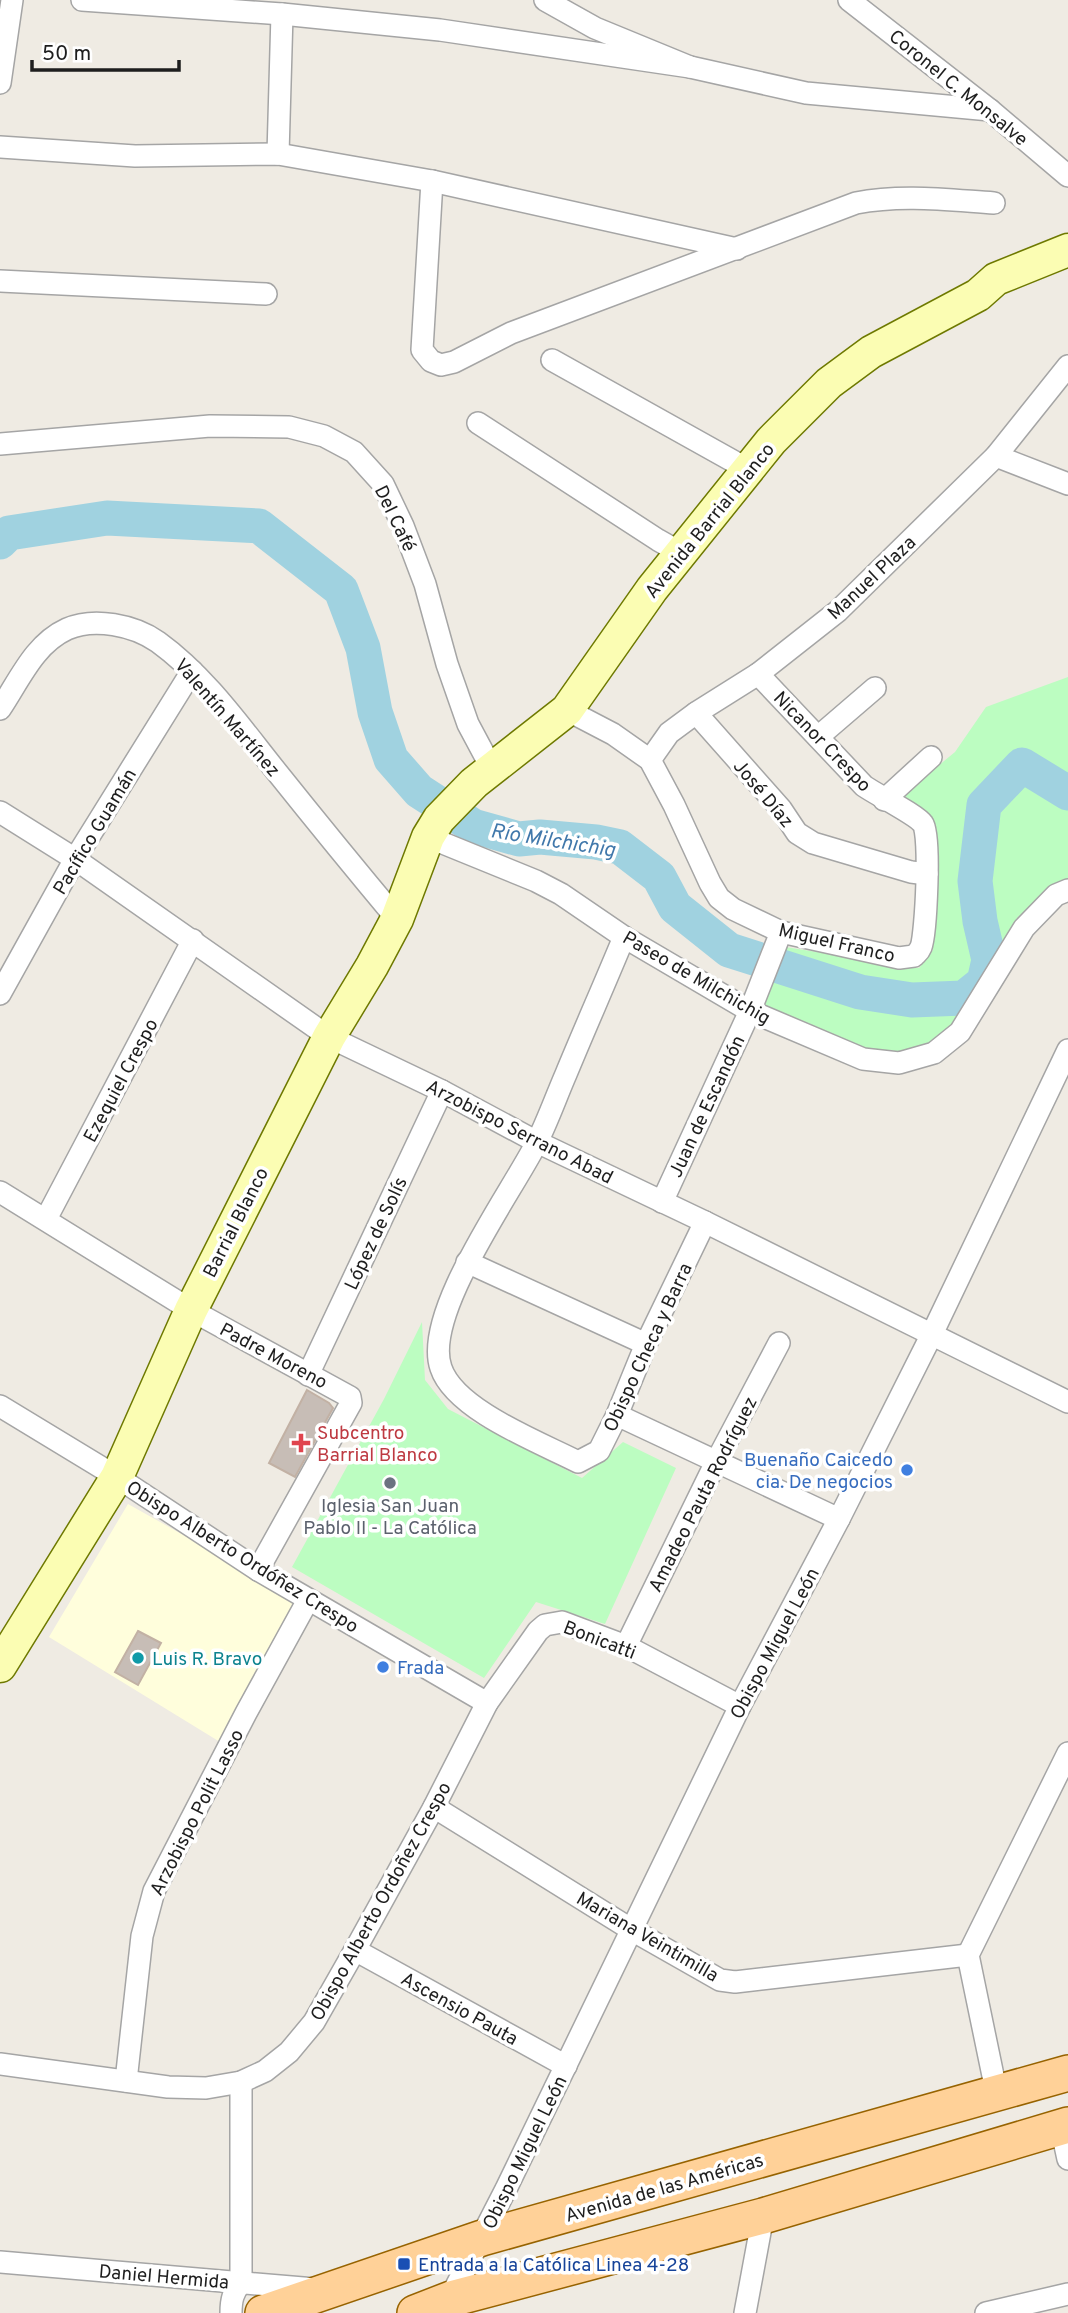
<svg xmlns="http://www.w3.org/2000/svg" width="1068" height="2313" font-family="Overpass,sans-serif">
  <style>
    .education { fill: #fffedc }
    .park { fill: #bcfdc1 }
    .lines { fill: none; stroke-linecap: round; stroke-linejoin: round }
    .river { stroke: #a0d2e0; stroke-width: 35 }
    .building { fill: #c7bdb6; stroke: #c2b1a4; stroke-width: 2 }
    .street-casing { stroke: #a5a5a5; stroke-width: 24 }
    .secondary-casing { stroke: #6e7900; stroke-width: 35 }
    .primary-casing { stroke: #976300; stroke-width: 38 }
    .street { stroke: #fff; stroke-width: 21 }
    .secondary { stroke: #fbfdb3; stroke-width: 32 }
    .primary { stroke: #ffd198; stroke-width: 35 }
    .health-dot { fill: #e0444e; stroke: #fff; stroke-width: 2.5 }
    .shop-dot { fill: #3f7fe0; stroke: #fff; stroke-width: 2.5 }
    .worship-dot { fill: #6b7280; stroke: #fff; stroke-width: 2.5 }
    .culture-dot { fill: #0f9aa8; stroke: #fff; stroke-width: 2.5 }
    .transit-dot { fill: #1a4fb4; stroke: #fff; stroke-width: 2.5 }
    .labels { text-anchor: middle; stroke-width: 7; stroke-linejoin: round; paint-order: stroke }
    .street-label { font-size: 19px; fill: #1e1e1e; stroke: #fff }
    .health-label { font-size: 19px; fill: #be3a42; stroke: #fff; text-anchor: start }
    .shop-label { font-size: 19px; fill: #366cbe; stroke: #fff; text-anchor: end }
    .worship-label { font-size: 19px; fill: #5b616d; stroke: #fff }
    .culture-label { font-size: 19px; fill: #0d838f; stroke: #fff; text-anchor: start }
    .transit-label { font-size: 19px; fill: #164399; stroke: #fff; text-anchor: start }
    .water-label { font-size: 21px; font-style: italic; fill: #4178ab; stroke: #fff }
  </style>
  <rect width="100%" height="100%" fill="#efebe3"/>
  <path class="education" d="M128,1504L290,1595L294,1602L220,1742L49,1637Z"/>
  <g class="park">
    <path d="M1068,677V882L1047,890L1017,918L954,1029L928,1047L897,1052L861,1051L755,1004L779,946L919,968L933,950L929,826L899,798L955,752L986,707Z"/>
    <path d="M422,1322L425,1380L448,1409L582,1478L623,1442L676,1468L605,1624L536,1602L484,1678L292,1567L384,1399Z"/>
  </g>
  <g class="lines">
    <path class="river" d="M0,542L9,533L107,518L259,526L341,590L363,648L375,712L391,759L419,791L473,826L519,839L540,837L596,842L620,847L659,877L675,907L729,950L860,992L912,1000L964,998L984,982L989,960L980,921L975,881L984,805L1022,765L1068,793"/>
  </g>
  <g class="building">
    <path d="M307,1390L329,1403L333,1408L295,1477L269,1463Z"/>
    <path d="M138,1631L161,1643L138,1685L115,1672Z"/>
  </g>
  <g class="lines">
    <g class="street-casing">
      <g id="street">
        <path d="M82,0L282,14L440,30L690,67"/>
        <path d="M545,0L595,28L690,67L806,93L990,110"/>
        <path d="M849,0L990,110L1068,176"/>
        <path d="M0,83L12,0"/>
        <path d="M0,147L135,156L278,154L432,181L737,249"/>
        <path d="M278,154L282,14"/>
        <path d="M432,181L422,350L431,361L441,365L454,362L511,333L856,203C902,194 948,200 994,203"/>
        <path d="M0,281L266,294"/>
        <path d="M552,360L749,470"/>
        <path d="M478,423L658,540L681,553"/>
        <path d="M0,444L210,426L289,427L324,436L354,452L383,484L403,526L425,584L447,664L468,724L492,769"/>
        <path d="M996,456L1068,484"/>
        <path d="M0,709C19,681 34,644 67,629C94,617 134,625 158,642C205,676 240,726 276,771C316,821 356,870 397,919"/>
        <path d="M567,710L613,734L650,760L674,805L710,883L719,898L733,909L781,932L899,958L914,956C918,952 919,952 921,947C926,934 931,834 923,824C917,815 877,795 864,786L758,674"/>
        <path d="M696,713L781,809L797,833L813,843L911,872L927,874"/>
        <path d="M818,737L875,688"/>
        <path d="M650,760L669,733L696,713L758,674L838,611L996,456L1068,366"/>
        <path d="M884,800L931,757"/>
        <path d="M0,812L75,859L329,1037L442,1091L537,1142L705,1222L1068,1402"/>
        <path d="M428,837L536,881L561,894L624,937L750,1011L863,1059L899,1063L934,1053L960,1032L1024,928L1056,895L1068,890"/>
        <path d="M624,937C605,983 585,1028 566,1074C556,1097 548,1120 537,1142C512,1192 422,1314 441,1368C455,1410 539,1442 578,1462L599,1451L617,1415L646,1344L705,1222"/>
        <path d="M0,994L75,859L192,671"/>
        <path d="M0,1192L191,1310L350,1397L351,1403L258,1570"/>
        <path d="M662,1202L750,1011L781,932"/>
        <path d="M46,1219L193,940"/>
        <path d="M467,1262L646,1344"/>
        <path d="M308,1375L442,1091"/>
        <path d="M0,1406L117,1477L258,1570L487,1703"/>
        <path d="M617,1415L839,1519"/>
        <path d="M626,1646L716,1462L779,1343"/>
        <path d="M434,1807L632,1930L720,1980L735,1982L968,1955"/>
        <path d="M355,1950L566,2066"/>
        <path d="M0,2064L168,2087L206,2088L241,2082L265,2071L289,2052L314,2022L355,1950L434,1807L487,1703L538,1631L545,1625L562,1622L626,1646L740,1706"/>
        <path d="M126,2081L142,1936L154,1891L246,1713L308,1600"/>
        <path d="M241,2082V2283"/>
        <path d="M997,2095L968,1955L1068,1753"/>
        <path d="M1061,2127L1068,2159"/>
        <path d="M0,2262L315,2289"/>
        <path d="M448,2302L506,2189L740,1706L839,1519L932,1334L1068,1050"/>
        <path d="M231,2313C231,2300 233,2292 241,2283"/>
        <path d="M745,2313L763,2216"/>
        <path d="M986,2313L1068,2294"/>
      </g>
    </g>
    <g class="secondary-casing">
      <path id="secondary" d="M0,1666L117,1477L191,1310L329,1037L372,966L397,919L428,837L439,819L474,783L567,710L652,589L771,441L829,383L871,352L978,295L996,279L1068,250"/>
    </g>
    <g class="primary-casing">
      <g id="primary">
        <path d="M263,2313L482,2238L1068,2073"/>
        <path d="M415,2313L451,2299L763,2216L1068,2125"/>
      </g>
    </g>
    <use href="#street" class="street"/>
    <use href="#secondary" class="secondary"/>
    <use href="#primary" class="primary"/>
  </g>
  <path class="health-dot" d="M297.5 1432.5h7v7h7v7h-7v7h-7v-7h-7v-7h7z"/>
  <g class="shop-dot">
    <circle cx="907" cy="1470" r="7"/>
    <circle cx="383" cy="1667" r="7"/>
  </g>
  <circle class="worship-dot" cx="390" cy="1483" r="7"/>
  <circle class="culture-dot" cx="138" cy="1658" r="7"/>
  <rect class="transit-dot" x="397" y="2257" width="14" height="14" rx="3.5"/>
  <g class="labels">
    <g class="street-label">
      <text transform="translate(959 87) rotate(39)" y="7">Coronel C. Monsalve</text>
      <text transform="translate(396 518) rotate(64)" y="7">Del Café</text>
      <text transform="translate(709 520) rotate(-51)" y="7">Avenida Barrial Blanco</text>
      <text transform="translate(871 577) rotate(-43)" y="7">Manuel Plaza</text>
      <text transform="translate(228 717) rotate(49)" y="7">Valentín Martínez</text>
      <text transform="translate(823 741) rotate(46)" y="7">Nicanor Crespo</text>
      <text transform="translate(764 793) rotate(50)" y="7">José Díaz</text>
      <text transform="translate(94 831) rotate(-59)" y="7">Pacífico Guamán</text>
      <text transform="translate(837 942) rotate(13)" y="7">Miguel Franco</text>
      <text transform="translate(697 977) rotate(30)" y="7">Paseo de Milchichig</text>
      <text transform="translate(120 1080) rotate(-62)" y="7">Ezequiel Crespo</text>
      <text transform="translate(706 1106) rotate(-65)" y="7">Juan de Escandón</text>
      <text transform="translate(520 1131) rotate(27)" y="7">Arzobispo Serrano Abad</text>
      <text transform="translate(235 1222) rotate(-63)" y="7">Barrial Blanco</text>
      <text transform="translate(375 1233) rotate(-65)" y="7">López de Solís</text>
      <text transform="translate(647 1347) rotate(-65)" y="7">Obispo Checa y Barra</text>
      <text transform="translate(274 1355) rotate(28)" y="7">Padre Moreno</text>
      <text transform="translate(702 1494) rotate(-63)" y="7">Amadeo Pauta Rodríguez</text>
      <text transform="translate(243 1556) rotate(32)" y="7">Obispo Alberto Ordóñez Crespo</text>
      <text transform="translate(600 1639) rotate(21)" y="7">Bonicatti</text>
      <text transform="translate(774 1643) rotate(-62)" y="7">Obispo Miguel León</text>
      <text transform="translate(196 1812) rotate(-63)" y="7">Arzobispo Polit Lasso</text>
      <text transform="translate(380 1901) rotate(-61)" y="7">Obispo Alberto Ordoñez Crespo</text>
      <text transform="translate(648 1936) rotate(30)" y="7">Mariana Veintimilla</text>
      <text transform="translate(460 2008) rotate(29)" y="7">Ascensio Pauta</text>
      <text transform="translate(524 2152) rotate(-64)" y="7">Obispo Miguel León</text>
      <text transform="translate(664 2187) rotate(-16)" y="7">Avenida de las Américas</text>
      <text transform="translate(164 2276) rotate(5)" y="7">Daniel Hermida</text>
    </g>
    <g class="health-label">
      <text x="317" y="1439">Subcentro<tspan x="317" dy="22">Barrial Blanco</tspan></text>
    </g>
    <g class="shop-label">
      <text x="893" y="1466">Buenaño Caicedo<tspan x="893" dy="22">cia. De negocios</tspan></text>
      <text x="397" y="1674" text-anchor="start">Frada</text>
    </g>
    <g class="worship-label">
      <text x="390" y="1512">Iglesia San Juan<tspan x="390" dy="22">Pablo II - La Católica</tspan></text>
    </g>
    <g class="culture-label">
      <text x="152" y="1665">Luis R. Bravo</text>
    </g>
    <g class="transit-label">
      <text x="418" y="2271">Entrada a la Católica Linea 4-28</text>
    </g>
    <g class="water-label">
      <text transform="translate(553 840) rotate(9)" y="7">Río Milchichig</text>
    </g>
  </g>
  <path d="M32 60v10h147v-10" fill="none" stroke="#1e1e1e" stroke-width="3.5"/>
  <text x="42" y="60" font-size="21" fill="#1e1e1e" stroke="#ffffff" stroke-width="5" paint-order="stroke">50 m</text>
</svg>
